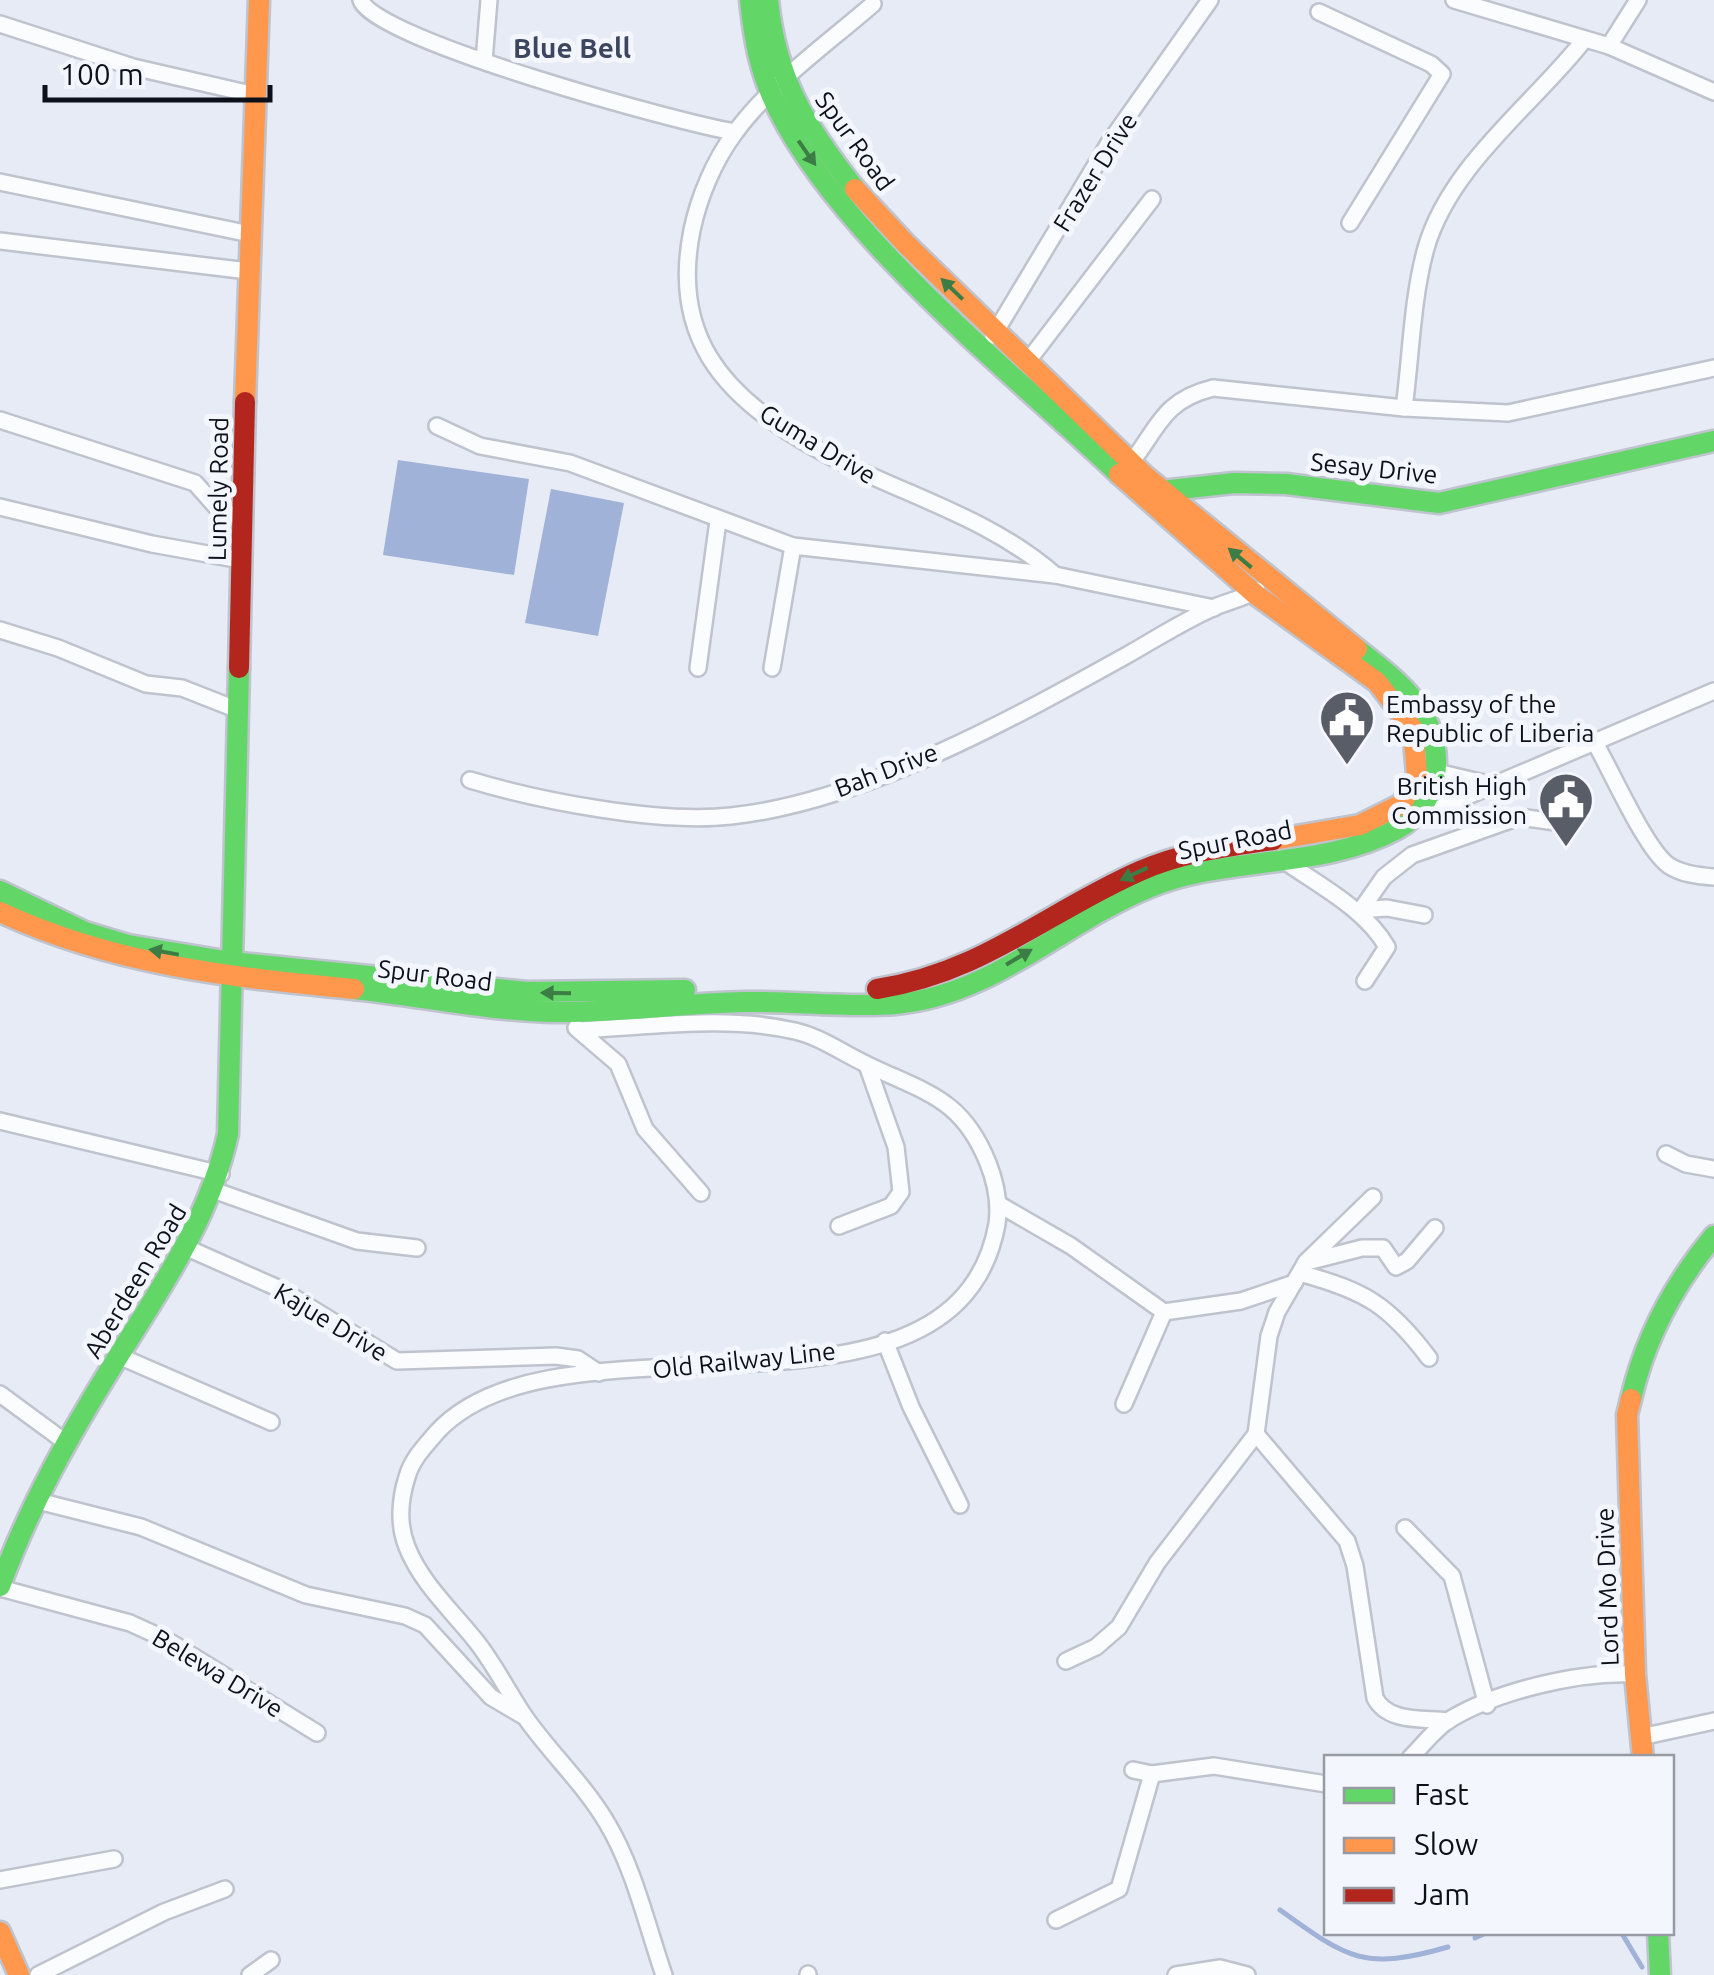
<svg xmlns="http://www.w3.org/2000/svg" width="1714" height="1975" font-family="Ubuntu,sans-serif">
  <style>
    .water { fill: #a0b2d8 }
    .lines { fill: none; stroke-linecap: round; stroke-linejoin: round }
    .stream { stroke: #a0b2d8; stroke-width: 5 }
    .street-casing { stroke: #bec3cd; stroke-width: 20 }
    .fast-casing { stroke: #bec3cd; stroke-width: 25 }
    .slow-casing { stroke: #bec3cd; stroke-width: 25 }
    .jam-casing { stroke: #bec3cd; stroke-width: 25 }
    .street { stroke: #fbfcfe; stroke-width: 15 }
    .fast { stroke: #63d668; stroke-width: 20 }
    .slow { stroke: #ff974d; stroke-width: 20 }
    .jam { stroke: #b3261e; stroke-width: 20 }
    .oneway { fill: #3c7d45 }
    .labels { text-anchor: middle; stroke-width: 10; stroke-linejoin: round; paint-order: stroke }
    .street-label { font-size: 25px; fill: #0c101a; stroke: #f4f6fd }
    .poi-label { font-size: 25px; fill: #0c101a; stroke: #f4f6fd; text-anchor: start }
    .neighbourhood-label { font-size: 28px; font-weight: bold; fill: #3c475f; stroke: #f4f6fd }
  </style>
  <rect width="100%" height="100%" fill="#e7ebf5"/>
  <g class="water">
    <path d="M398,460L529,479L514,575L383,555Z"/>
    <path d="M551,489L624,503L598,636L525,623Z"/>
  </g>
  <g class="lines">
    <g class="stream">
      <path d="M1280,1910C1348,1959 1364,1971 1448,1947"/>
      <path d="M1621,1932L1642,1967"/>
      <path d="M1475,1938L1488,1932"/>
    </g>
    <g class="street-casing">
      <g id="street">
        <path d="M361,0C372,39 683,124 735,132"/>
        <path d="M1454,0L1609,46L1714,92"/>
        <path d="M873,4C827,44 770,84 734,134C714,161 699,197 692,230C671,334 721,394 808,444C890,492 983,512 1055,575"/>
        <path d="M1319,12L1431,64L1442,74L1350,223"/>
        <path d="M0,24L133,67L255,95"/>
        <path d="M1609,46L1638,0"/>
        <path d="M484,61L489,0"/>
        <path d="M0,182L250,234"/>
        <path d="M0,241L248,271"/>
        <path d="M993,336L1109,143L1210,0"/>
        <path d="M1028,361L1152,199"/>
        <path d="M1404,408C1411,357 1412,298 1426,248C1450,165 1533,105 1584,40"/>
        <path d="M0,420L195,483L219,510L242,518"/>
        <path d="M437,426L480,446L570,463L793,546L1055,575L1214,608"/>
        <path d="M1126,469C1158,431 1160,401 1213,388L1404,408L1508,413L1714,368"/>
        <path d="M0,507L152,544L241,560"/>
        <path d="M0,630L58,648L146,684L182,688L238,710"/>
        <path d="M698,668L718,521"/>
        <path d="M772,668L793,546"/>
        <path d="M1594,741C1611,770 1645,848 1668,865C1681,874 1698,876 1714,877"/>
        <path d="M1437,772L1488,784"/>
        <path d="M470,780C540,801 658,824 731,816C863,802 1014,718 1129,654C1157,638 1185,620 1215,607C1229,601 1245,598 1257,590"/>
        <path d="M1414,819L1714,691"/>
        <path d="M1280,858C1315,883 1365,908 1387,947L1365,981"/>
        <path d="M1363,907L1384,877L1412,855L1519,817L1563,823"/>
        <path d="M1359,910L1387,908L1424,915"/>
        <path d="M576,1028L618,1064L645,1129L701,1193"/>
        <path d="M579,1030C649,1027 726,1015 795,1031C821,1037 844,1054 868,1065C926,1093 962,1098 988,1163C996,1183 1000,1202 997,1224C955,1453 560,1298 437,1432C425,1446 412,1459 407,1477C400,1499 398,1525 407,1547C421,1583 453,1612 476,1641C495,1665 508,1692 525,1717C551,1754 584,1784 607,1823C634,1868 647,1926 664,1975"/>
        <path d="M0,1121L221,1174"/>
        <path d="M1666,1154L1686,1164L1714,1169"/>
        <path d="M216,1191L357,1241L417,1248"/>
        <path d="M1000,1205L1071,1246L1164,1312L1241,1301L1294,1283"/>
        <path d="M839,1226L891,1206L901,1192L896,1147L867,1065"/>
        <path d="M185,1247L280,1289L397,1361L556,1356L578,1359L599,1373"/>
        <path d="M1307,1262L1362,1248H1383L1396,1267L1407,1261L1435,1228"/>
        <path d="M1303,1274C1365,1291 1389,1305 1429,1358"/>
        <path d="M885,1341L911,1407L960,1505"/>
        <path d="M119,1356L271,1422"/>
        <path d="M0,1394L68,1444"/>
        <path d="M1124,1404L1164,1312"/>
        <path d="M1256,1434L1347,1541L1355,1566L1375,1698C1388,1723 1423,1718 1448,1721"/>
        <path d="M38,1501L141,1527L306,1595L405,1616L425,1625L491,1697L525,1717"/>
        <path d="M1405,1528L1452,1576L1487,1705"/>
        <path d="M0,1588L130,1623L165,1639L317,1733"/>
        <path d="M1066,1661L1096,1647L1119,1627L1157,1563L1256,1434L1269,1336L1277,1312L1306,1262L1373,1197"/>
        <path d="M1641,1737L1714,1721"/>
        <path d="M1410,1758C1422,1746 1435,1729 1449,1720C1497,1691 1580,1671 1635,1674"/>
        <path d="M1133,1770L1152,1774L1214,1766L1326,1784"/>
        <path d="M0,1880L114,1859"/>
        <path d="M1056,1920L1119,1889L1152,1774"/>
        <path d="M808,1974V1975"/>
        <path d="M38,1975L164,1912L225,1889"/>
        <path d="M250,1975L271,1960"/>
        <path d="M1176,1975L1220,1968L1247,1975"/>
      </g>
    </g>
    <g class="fast-casing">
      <g id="fast">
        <path d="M750,0C754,39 760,74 778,109C842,238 1013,373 1119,474"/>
        <path d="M768,0C776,80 806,127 855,189"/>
        <path d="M1151,497L1161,491L1234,483L1286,484L1439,503L1714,441"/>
        <path d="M0,891L85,932L128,945L231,962L527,992L685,990"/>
        <path d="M354,989C421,996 488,1011 556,1012C619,1013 682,1003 745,1002C795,1001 846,1008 896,1004C993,995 1061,924 1148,888C1226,855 1322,870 1397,829C1421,816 1437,789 1436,761C1435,707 1395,679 1357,649"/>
        <path d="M1631,1399C1645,1338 1674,1284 1714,1236"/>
        <path d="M0,1586C29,1506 71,1432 116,1360C161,1287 209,1220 228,1134L239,668"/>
        <path d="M1658,1932L1660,1975"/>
      </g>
    </g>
    <g class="slow-casing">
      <g id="slow">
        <path d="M855,189L906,244L1145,476L1357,649"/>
        <path d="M245,402L259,0"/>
        <path d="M1119,474L1255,594L1377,682L1413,729L1417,774L1402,804L1360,825L1273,840"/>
        <path d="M0,912C114,965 230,977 354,989"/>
        <path d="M1631,1399L1627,1415L1635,1674L1643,1758"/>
        <path d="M0,1932L19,1975"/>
      </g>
    </g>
    <g class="jam-casing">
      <g id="jam">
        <path d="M239,668L245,402"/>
        <path d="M877,989C982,973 1047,912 1140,871C1183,852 1227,847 1273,840"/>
      </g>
    </g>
    <use href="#street" class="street"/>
    <use href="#fast" class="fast"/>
    <use href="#slow" class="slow"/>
    <use href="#jam" class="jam"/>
  </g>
  <defs><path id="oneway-solid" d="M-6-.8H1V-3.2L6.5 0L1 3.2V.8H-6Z" transform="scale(2.5)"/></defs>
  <g class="oneway">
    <use href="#oneway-solid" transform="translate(807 153) rotate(55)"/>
    <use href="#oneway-solid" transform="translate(952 289) rotate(-136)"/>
    <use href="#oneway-solid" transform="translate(1240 558) rotate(-140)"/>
    <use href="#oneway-solid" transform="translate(1134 874) rotate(155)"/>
    <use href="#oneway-solid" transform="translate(164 952) rotate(-170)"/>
    <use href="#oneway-solid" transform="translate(1019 957) rotate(-31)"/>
    <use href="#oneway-solid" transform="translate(556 993) rotate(-179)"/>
  </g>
  <defs>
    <g id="civic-pin" transform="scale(2.875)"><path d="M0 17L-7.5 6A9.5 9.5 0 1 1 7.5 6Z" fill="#595d67" stroke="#f4f6fd"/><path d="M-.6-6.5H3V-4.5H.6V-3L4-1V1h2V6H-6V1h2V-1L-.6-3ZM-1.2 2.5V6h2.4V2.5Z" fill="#fff"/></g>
  </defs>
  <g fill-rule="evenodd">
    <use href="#civic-pin" x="1347" y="718"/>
    <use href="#civic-pin" x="1566" y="800"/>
  </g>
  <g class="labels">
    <g class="street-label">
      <text transform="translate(855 141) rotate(54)" y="9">Spur Road</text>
      <text transform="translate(1095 172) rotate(-58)" y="9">Frazer Drive</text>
      <text transform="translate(818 444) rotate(31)" y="9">Guma Drive</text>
      <text transform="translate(1374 468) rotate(6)" y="9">Sesay Drive</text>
      <text transform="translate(218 489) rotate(-89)" y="9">Lumely Road</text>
      <text transform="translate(886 770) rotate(-21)" y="9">Bah Drive</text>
      <text transform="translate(1235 840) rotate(-11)" y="9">Spur Road</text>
      <text transform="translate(435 975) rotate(7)" y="9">Spur Road</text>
      <text transform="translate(135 1281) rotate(-59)" y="9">Aberdeen Road</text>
      <text transform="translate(331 1322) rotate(31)" y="9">Kajue Drive</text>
      <text transform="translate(744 1360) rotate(-6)" y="9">Old Railway Line</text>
      <text transform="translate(1607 1587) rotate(-92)" y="9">Lord Mo Drive</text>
      <text transform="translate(218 1673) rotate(31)" y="9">Belewa Drive</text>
    </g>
    <g class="poi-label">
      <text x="1386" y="713">Embassy of the<tspan x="1386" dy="29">Republic of Liberia</tspan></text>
      <text x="1527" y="795" text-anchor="end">British High<tspan x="1527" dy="29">Commission</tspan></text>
    </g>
    <g class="neighbourhood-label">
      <text x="572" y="58">Blue Bell</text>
    </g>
  </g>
  <rect x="1324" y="1755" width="350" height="180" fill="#f4f6fd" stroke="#979aa2" stroke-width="2.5"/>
  <rect x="1344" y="1788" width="50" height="15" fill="#63d668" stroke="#979aa2" stroke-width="2.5"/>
  <text x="1414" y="1805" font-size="30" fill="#0c101a">Fast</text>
  <rect x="1344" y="1838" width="50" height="15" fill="#ff974d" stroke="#979aa2" stroke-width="2.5"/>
  <text x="1414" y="1855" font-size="30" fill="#0c101a">Slow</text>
  <rect x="1344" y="1888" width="50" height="15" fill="#b3261e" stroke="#979aa2" stroke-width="2.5"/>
  <text x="1414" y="1905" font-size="30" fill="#0c101a">Jam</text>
  <path d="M45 85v15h225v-15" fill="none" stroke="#0c101a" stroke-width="5"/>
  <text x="60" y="85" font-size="30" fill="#0c101a" stroke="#f4f6fd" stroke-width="8" paint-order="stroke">100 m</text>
</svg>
